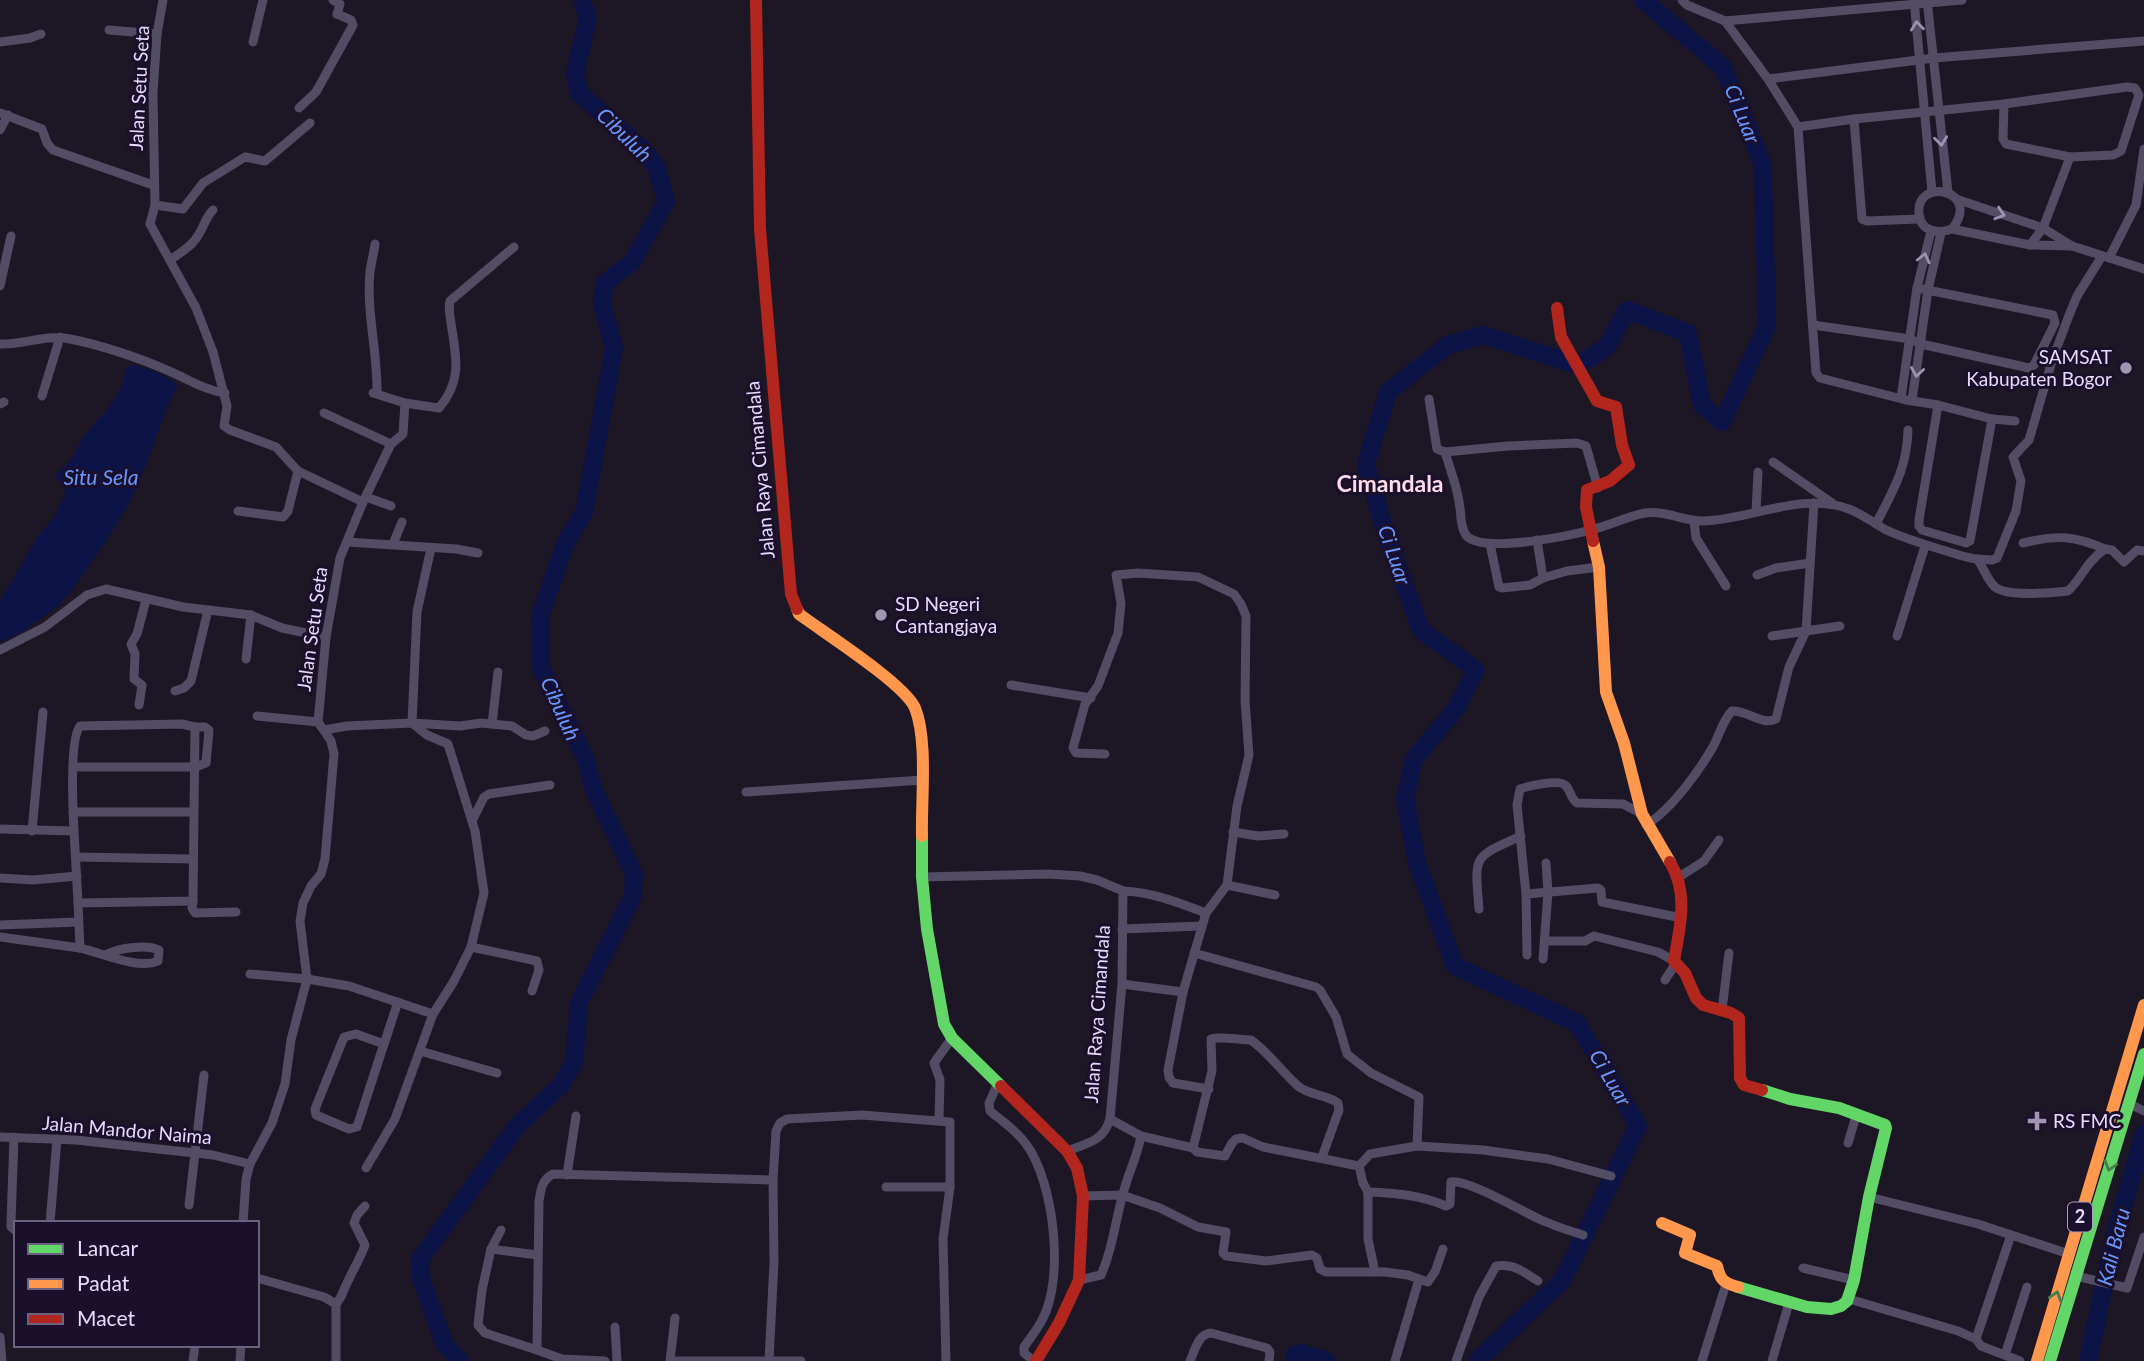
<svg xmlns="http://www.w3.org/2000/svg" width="2144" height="1361" font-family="Lato,sans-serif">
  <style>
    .water { fill: #0c1347 }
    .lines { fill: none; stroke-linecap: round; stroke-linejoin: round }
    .river { stroke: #0c1347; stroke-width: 18 }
    .street { stroke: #524c65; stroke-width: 9 }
    .fast { stroke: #63d668; stroke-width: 12 }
    .slow { stroke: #ff974d; stroke-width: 12 }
    .jam { stroke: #b3261e; stroke-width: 12 }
    .oneway { stroke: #9c93b2 }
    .oneway2 { stroke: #437d4d }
    .poi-dot { fill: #a095b3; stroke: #1b102b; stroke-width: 2.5 }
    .labels { text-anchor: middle; stroke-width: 6; stroke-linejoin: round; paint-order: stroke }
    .shield { fill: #1b102b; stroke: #aa9dbf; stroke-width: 2 }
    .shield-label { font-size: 18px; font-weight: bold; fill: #e7daff }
    .street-label { font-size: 19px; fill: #e7daff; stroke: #1b102b }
    .poi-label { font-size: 19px; fill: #e7daff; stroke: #1b102b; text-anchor: start }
    .water-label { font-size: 21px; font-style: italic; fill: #6897ff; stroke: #1b102b }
    .quarter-label { font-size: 23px; font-weight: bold; fill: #ffdcea; stroke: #1b102b }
  </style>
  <rect width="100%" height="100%" fill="#1c1625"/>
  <path class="water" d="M136,365L159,373L176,383L177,387L164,415L148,460L127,507L104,544L70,593L58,606L22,632L0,642V601L38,536L55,516L66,491L55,475L71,460L83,437L108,409L121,388L127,367Z"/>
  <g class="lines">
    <g class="river">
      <path d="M460,1361L444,1343L421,1278L420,1259L517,1126L561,1085L574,1063L579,1003L633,896L634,874L594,790L586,760L541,668L540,616L566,542L584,512L614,349L602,303L605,283L633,261L666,201L656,166L643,149L579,93L575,73L588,18L582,0"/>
      <path d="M1294,1361L1295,1355L1302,1353L1326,1361"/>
      <path d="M1477,1361L1562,1281L1638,1126L1577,1023L1455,966L1417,863L1405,799L1414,759L1455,710L1476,670L1421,630L1387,538L1366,464L1388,392L1448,345L1483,335L1578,365L1607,347L1627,310L1688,333L1702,405L1722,422L1767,326L1763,165L1723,67L1643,0"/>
      <path d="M2088,1361L2114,1238L2144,1134"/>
    </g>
    <g class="street">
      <path d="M163,0L157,34L153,93L155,205L150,224L196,308L213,352L227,406L224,426L230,430L276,447L298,471L363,502L340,558L326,637L318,722L331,741L334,754L325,859L321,874L311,886L303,903L300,921L307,979L291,1040L285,1084L272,1123L250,1164L246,1179L243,1223"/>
      <path d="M1682,0L1687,5L1725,21L1768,79L1798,127L1816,373L1820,378L1906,400L1938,405L1919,520V526L1922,530L1966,543L1970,541L1992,419"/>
      <path d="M1914,0L1932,192"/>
      <path d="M1927,0L1948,192"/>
      <path d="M1725,21L1962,0"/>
      <path d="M109,30L157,34"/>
      <path d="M0,42L30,38L41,34"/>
      <path d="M253,42L263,0"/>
      <path d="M1768,79L1934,58L2144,41"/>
      <path d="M2004,104L2003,139L2006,144L2070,157"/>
      <path d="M299,108L316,92L353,25L351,20L337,14L340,4L333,0"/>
      <path d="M0,113L42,129L47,143L53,150L153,185"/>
      <path d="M1854,119L2004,104L2127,87L2135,88L2139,95L2121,151L2113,155L2070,157L2043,228L2030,245"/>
      <path d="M1798,127L1854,119L1862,219L1867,221L1919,219"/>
      <path d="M0,130L8,115"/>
      <path d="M1956,199L2043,228L2072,246L2144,269"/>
      <path d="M155,205L183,209L203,183L245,157L265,161L310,123"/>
      <path d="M1952,229C1983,190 1915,176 1919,214C1921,232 1938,234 1952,229L2030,245L2072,246"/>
      <path d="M375,244C374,253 371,263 370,272C366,312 378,353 377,394"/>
      <path d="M2109,258L2136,205L2144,149"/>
      <path d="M170,260C178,254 188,249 194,241C203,231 204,219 213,210"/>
      <path d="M0,286L11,236"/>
      <path d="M1813,325L1910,339L1921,344L2029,368L2034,365L2055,323L2053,315L1917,288"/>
      <path d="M0,344C24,345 45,334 70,339C101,345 140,358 169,371C188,379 204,390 225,393"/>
      <path d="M373,393L405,403"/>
      <path d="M42,396L60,337"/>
      <path d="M1901,398L1917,288L1931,231"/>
      <path d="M1429,399L1437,449L1445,452C1452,475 1460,495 1461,519C1462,525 1463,534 1469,538C1490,552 1570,536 1594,529C1611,525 1628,516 1645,513C1664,510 1684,521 1703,521C1751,520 1801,491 1849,509C1862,514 1874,523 1886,530C1906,539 1926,545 1946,551C1957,554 1966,558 1977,559C1984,568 1987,580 1995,587C2007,597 2053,593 2068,591C2082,578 2086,562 2105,549L2112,550L2124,562L2137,550L2144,551"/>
      <path d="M1912,400L1928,290L1941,233"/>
      <path d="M0,404L4,402"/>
      <path d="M1938,405L1992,419L2015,421"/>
      <path d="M324,413L391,444"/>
      <path d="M1445,452L1508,446L1577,443L1586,446L1598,488"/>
      <path d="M1773,462L1832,503"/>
      <path d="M366,497L391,506"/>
      <path d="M363,502L391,444L403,434L405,403L439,408C463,380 456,356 451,323C450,315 448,308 450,301L514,247"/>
      <path d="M238,511L283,517L288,511L298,471"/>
      <path d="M1756,511L1758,472"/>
      <path d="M1694,521L1696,538L1726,586"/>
      <path d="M1876,524C1893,490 1907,469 1908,430"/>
      <path d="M347,542L456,549L478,553"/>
      <path d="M2023,543C2057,535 2073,535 2105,549"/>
      <path d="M393,544L402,522"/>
      <path d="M1490,544L1499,587L1502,588L1530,585L1543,578L1537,540"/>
      <path d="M1977,559L1992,560L1997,558L2016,511L2021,481L2013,457L2029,440L2052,361L2068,318L2077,296L2102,256"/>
      <path d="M1757,575L1776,568L1810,563"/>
      <path d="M1543,578L1567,571L1599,567"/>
      <path d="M1772,636L1840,626"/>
      <path d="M1897,636L1925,546"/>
      <path d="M0,650L45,627L87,595L106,589L183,607L251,615L282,628L326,637"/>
      <path d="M246,659L251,615"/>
      <path d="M1011,685L1091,698"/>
      <path d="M175,691L184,688L191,681L208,610"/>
      <path d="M139,705L142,685L134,679L135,654L131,644L137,634L146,600"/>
      <path d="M257,716L318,722"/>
      <path d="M492,724L498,672"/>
      <path d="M324,730L347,726L412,723L460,726L481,723L512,726L526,735L533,736L545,731"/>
      <path d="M1105,754L1076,753L1073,748L1085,704L1098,686L1118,633L1121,603L1116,575L1138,573L1198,577L1234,594L1241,604L1246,616L1245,700L1249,755L1237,806L1227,885L1206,913L1183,992L1168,1070L1169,1077L1173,1083L1209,1089"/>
      <path d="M73,767H195L206,763L209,730L205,727H195"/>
      <path d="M746,792L922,780"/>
      <path d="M73,812H193"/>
      <path d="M472,821L484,797L489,794L550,785"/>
      <path d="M1646,825C1671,810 1700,770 1714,745C1720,733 1723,720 1732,711C1747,710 1762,726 1776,719L1789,667L1806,631L1814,503"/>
      <path d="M0,829L74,831C73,811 69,740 80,726L182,724L195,727L193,901L78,903L80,948C102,953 138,970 158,961L159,950C146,944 120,948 107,954"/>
      <path d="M32,831L43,712"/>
      <path d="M74,831L78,903"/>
      <path d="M1233,832L1258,836L1284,834"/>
      <path d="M76,857L193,859"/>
      <path d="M922,877L1048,874L1080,876L1097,880L1123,891L1122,984L1110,1119C1103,1142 1087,1143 1067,1151"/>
      <path d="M1679,877L1704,861L1719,840"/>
      <path d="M0,878L33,880L77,876"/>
      <path d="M1227,885L1275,895"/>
      <path d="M1123,891C1153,892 1179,903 1206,913"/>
      <path d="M1526,894L1598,888L1601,890L1602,902L1682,918"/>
      <path d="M193,901L192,908L195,913L236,912"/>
      <path d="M1479,909C1475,856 1471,858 1521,836"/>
      <path d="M0,925L78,922"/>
      <path d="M1122,929L1202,926"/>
      <path d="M0,937L80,948"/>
      <path d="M1546,941H1585L1594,936L1658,952L1674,961"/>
      <path d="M471,947L537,961L539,970L532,991"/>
      <path d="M1194,953L1316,987L1320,990L1336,1017L1347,1054L1371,1073L1419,1097L1417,1146"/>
      <path d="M1527,955L1526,894L1517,805L1520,789C1528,786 1559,779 1565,785C1571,790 1570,798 1577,803L1623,804L1642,814"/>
      <path d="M1543,959L1548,892L1546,863"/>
      <path d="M250,974L307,979L349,986L433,1014L454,981L471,947L484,893L475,831L448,744L427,735L412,723L417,612L431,548"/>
      <path d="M1665,980L1676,963"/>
      <path d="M1122,984L1183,992"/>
      <path d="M1722,1010L1729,953"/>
      <path d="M384,1044L356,1034L344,1037L315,1109L316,1115L349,1129L357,1127L381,1053C387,1036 392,1019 398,1002"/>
      <path d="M420,1051L497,1073"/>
      <path d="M998,1083L989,1103L990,1111C1002,1121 1017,1131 1026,1144C1054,1181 1065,1279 1042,1320C1037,1330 1030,1338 1024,1347V1353L1034,1361"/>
      <path d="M2128,1103L2144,1111"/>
      <path d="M1110,1119L1141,1136L1193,1148L1197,1152L1225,1156L1232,1143L1236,1139L1243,1138L1263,1147L1359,1166"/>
      <path d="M939,1121L940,1080L934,1063L952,1038"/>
      <path d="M0,1137L76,1140L213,1155L250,1164"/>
      <path d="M14,1137L11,1222V1227L16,1231"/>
      <path d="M1848,1143L1857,1113"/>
      <path d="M1193,1148L1212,1071L1211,1039C1219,1036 1241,1040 1251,1040C1269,1053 1282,1072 1298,1086C1310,1096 1326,1094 1338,1103L1339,1110L1322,1157"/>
      <path d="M1359,1166L1370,1154L1417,1146L1483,1150L1548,1159L1611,1176"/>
      <path d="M1359,1166L1363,1183L1368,1192"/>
      <path d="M366,1168L395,1119L433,1014"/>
      <path d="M567,1175L576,1116"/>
      <path d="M886,1187H950"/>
      <path d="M1368,1192C1396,1193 1420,1195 1446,1206L1450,1204L1451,1182C1468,1179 1523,1212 1541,1220C1555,1226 1569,1231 1583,1235"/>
      <path d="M1368,1192V1239L1375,1272"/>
      <path d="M1083,1196L1122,1195L1160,1208L1198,1227L1226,1232L1223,1253L1226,1256L1266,1261L1312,1255L1317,1258L1320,1269L1326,1272H1385L1408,1275L1419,1279L1395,1361"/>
      <path d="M1869,1197L1978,1224L2069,1254"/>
      <path d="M189,1205L204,1075"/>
      <path d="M50,1223L57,1139"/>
      <path d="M501,1230L491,1249L538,1255"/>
      <path d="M491,1249L482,1290L478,1325L485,1333L537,1350"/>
      <path d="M1803,1268L1854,1280"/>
      <path d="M2076,1276L2127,1288L2144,1237"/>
      <path d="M257,1278L324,1297L336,1304V1361"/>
      <path d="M1419,1279L1428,1282L1435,1272L1443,1249"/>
      <path d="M1079,1280L1101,1275C1113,1249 1115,1221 1123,1194C1128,1173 1137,1158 1141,1136"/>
      <path d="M1849,1299L1958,1331L1976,1339L2011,1235"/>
      <path d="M336,1304C342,1297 343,1291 347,1283C353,1270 360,1259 365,1245L354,1223L357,1215L365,1206"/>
      <path d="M615,1327L617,1361"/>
      <path d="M0,1337L2,1361"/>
      <path d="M1976,1339L1981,1346L2020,1361"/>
      <path d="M2005,1355L2027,1287"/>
      <path d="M193,1361L195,1345"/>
      <path d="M240,1361L241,1345"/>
      <path d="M605,1361L562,1359L537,1350L539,1201C541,1188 542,1180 553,1174L773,1180"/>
      <path d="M670,1361L675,1318"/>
      <path d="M677,1361H801"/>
      <path d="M769,1361L774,1262L773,1180L776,1131L780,1123L787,1119L862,1115L950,1122V1187L943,1239L946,1361"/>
      <path d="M1190,1361C1195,1350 1198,1334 1211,1333L1267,1348L1270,1352L1269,1361"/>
      <path d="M1456,1361L1479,1297L1496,1266C1514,1263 1523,1272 1538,1281"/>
      <path d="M1702,1361L1726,1284"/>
      <path d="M1772,1361L1789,1303"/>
    </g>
    <g class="fast">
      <path d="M922,836V877L927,929L944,1024L952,1038L1001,1086"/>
      <path d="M1738,1287L1807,1307L1831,1309L1841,1306L1847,1301L1854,1280L1869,1197L1886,1128L1885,1125L1839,1108L1790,1099L1762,1090"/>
      <path d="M2050,1361L2144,1054"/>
    </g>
    <g class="slow">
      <path d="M1593,541L1599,567L1606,692L1624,743L1642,814L1670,862"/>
      <path d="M797,609L799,614C823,632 905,684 915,708C928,740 921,800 922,836"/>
      <path d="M1662,1223L1690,1235L1685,1253L1717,1266C1720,1280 1724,1283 1738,1287"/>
      <path d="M2037,1361L2144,1005"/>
    </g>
    <g class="jam">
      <path d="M756,0L760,229L791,594L797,609"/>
      <path d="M1557,308L1561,337L1597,401L1616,407L1622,445L1629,465L1610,481L1587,490L1586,507L1593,541"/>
      <path d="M1670,862C1689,894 1680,926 1674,961L1685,973L1696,998L1703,1005L1731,1013L1739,1018L1740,1078L1744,1085L1762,1090"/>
      <path d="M1001,1086L1067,1151L1077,1168L1083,1196L1079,1280L1059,1323L1036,1361"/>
    </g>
  </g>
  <defs><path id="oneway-chevron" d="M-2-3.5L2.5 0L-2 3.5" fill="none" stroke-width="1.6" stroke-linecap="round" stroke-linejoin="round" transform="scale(1.75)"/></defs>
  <g class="oneway">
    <use href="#oneway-chevron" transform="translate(1917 26) rotate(-96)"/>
    <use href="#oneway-chevron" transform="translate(1941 141) rotate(83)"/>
    <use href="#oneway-chevron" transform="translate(2000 214) rotate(18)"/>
    <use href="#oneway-chevron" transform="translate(1924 258) rotate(-77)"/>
    <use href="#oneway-chevron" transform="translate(1917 372) rotate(99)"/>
  </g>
  <g class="oneway2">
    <use href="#oneway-chevron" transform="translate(2110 1166) rotate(107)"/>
    <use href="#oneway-chevron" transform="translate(2056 1296) rotate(-73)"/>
  </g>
  <g class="poi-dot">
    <circle cx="2126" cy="368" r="7"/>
    <circle cx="881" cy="615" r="7"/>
    <path d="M2033.5 1110.5h7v7h7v7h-7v7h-7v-7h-7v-7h7z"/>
  </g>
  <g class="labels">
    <rect class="shield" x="2068" y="1202.5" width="24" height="29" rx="5"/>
    <g class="shield-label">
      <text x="2080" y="1223">2</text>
    </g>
    <g class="street-label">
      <text transform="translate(139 88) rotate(-87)" y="7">Jalan Setu Seta</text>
      <text transform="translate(760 470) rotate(-95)" y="7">Jalan Raya Cimandala</text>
      <text transform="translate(312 629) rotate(-82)" y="7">Jalan Setu Seta</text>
      <text transform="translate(1097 1014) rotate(-86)" y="7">Jalan Raya Cimandala</text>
      <text transform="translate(127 1130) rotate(5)" y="7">Jalan Mandor Naima</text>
    </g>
    <g class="poi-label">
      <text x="2112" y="364" text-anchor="end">SAMSAT<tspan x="2112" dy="22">Kabupaten Bogor</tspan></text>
      <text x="895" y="611">SD Negeri<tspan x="895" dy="22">Cantangjaya</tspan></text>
      <text x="2053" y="1128">RS FMC</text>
    </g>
    <g class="water-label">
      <text transform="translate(1742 114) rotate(68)" y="7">Ci Luar</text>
      <text transform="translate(624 135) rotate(44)" y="7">Cibuluh</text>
      <text x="101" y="485">Situ Sela</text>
      <text transform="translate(1394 555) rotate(71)" y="7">Ci Luar</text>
      <text transform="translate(560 709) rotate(66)" y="7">Cibuluh</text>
      <text transform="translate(1610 1078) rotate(60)" y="7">Ci Luar</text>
      <text transform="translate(2114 1247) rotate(-76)" y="7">Kali Baru</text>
    </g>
    <g class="quarter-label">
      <text x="1390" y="492">Cimandala</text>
    </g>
  </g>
  <rect x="14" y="1221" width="245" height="126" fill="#1b102b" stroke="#6d6180" stroke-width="2"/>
  <rect x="28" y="1244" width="35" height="10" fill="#63d668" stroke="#6d6180" stroke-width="2"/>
  <text x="77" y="1256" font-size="21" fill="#e7daff">Lancar</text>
  <rect x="28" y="1279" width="35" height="10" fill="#ff974d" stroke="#6d6180" stroke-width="2"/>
  <text x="77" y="1291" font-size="21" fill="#e7daff">Padat</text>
  <rect x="28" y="1314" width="35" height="10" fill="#b3261e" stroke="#6d6180" stroke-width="2"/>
  <text x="77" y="1326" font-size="21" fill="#e7daff">Macet</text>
</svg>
